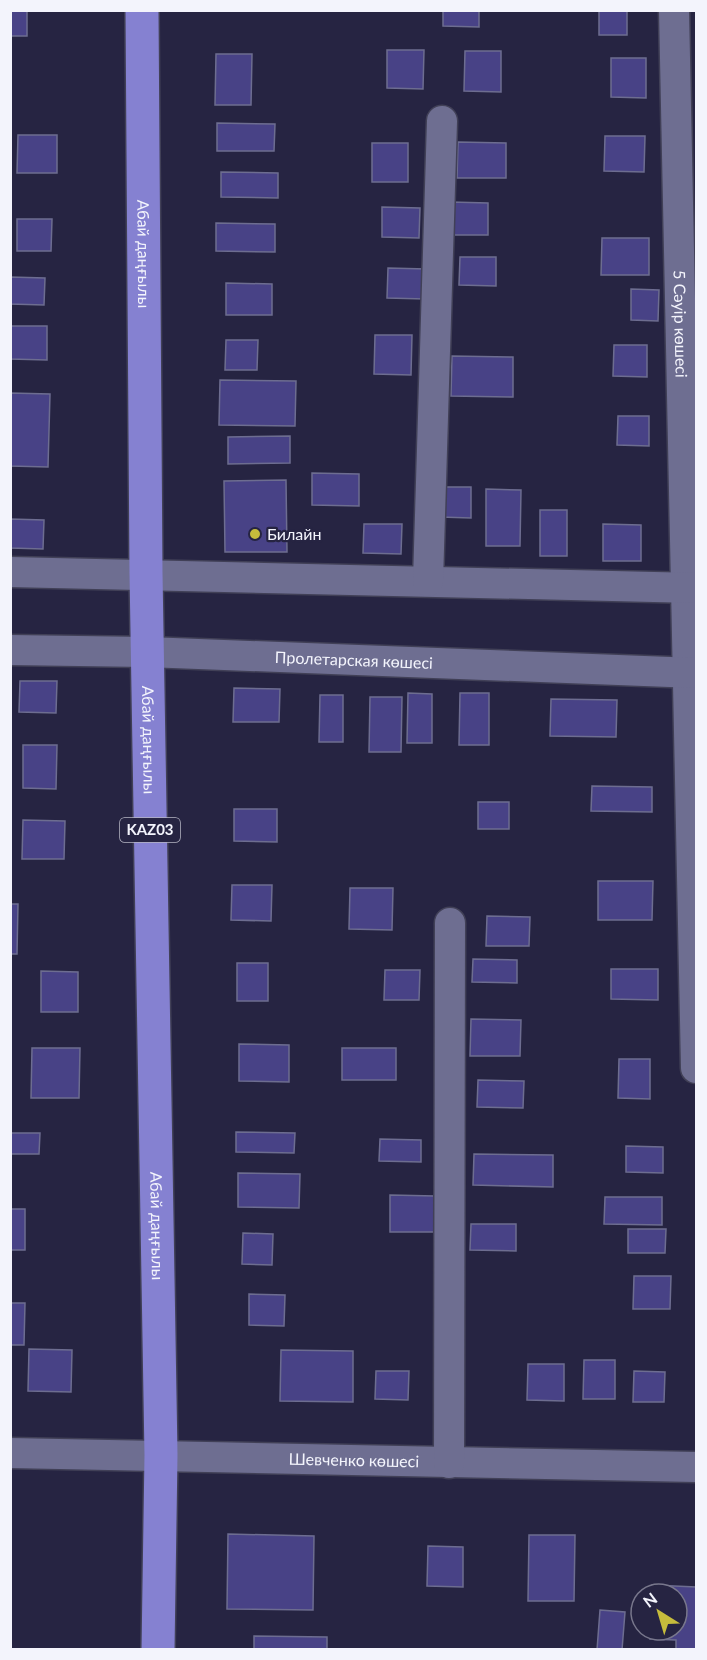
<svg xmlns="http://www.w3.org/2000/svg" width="707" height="1660" font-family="Lato,sans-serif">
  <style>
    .building { fill: #484286; stroke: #6d6d90; stroke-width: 1.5 }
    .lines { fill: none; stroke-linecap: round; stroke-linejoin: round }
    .minor-casing { stroke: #414057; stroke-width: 33 }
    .major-casing { stroke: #414057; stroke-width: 36 }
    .minor { stroke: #6e6e91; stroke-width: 30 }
    .major { stroke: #8581d1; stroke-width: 33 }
    .poi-dot { fill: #c6bc3c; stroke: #262442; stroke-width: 2 }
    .labels { text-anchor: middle; stroke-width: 4.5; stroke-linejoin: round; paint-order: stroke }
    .shield { fill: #262442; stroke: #b6b6c4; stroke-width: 1.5 }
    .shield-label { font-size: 15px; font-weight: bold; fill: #f3f4fc }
    .street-label { font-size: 16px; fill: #f3f4fc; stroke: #262442 }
    .poi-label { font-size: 16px; fill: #f3f4fc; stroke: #262442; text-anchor: start }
  </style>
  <rect width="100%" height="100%" fill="#262442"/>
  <g class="building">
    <rect x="10" y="10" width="17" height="26"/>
    <path d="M443,10H479V27L443,26Z"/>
    <rect x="599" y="10" width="28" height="25"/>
    <path d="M387,50H424L423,89L387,88Z"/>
    <path d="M465,51H501V92L464,91Z"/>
    <path d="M216,54H252L251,105H215Z"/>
    <path d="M611,58H646V98L611,97Z"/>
    <path d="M217,123L275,124L274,151H217Z"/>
    <path d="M18,135H57V173H17Z"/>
    <path d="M605,136H645L644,172L604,171Z"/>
    <path d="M458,142L506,143V178H457Z"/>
    <rect x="372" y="143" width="36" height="39"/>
    <path d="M221,172L278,173V198L221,197Z"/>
    <path d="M451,202L488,203V235H451Z"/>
    <path d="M382,207L420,208L419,238L382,237Z"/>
    <path d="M17,219H52L51,251H17Z"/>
    <path d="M216,223L275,224V252L216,251Z"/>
    <path d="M602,238H649V275H601Z"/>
    <path d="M460,257H496V286L459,285Z"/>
    <path d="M388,268L426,269L425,299L387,298Z"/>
    <path d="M10,277L45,278L44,305L10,304Z"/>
    <path d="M226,283L272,284V315H226Z"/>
    <path d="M631,289L659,290L658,321L631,320Z"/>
    <path d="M10,326H47V360L10,359Z"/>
    <path d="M375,335H412L411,375L374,374Z"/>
    <path d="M226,340H258L257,370H225Z"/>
    <path d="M614,345H647V377L613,376Z"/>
    <path d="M452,356L513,357V397L451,396Z"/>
    <path d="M220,380L296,381L295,426L219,425Z"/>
    <path d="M10,393L50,394L48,467L10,466Z"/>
    <path d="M618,416H649V446L617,445Z"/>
    <path d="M290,436V463L228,464V437Z"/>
    <path d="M312,473L359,474V506L312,505Z"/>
    <path d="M286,480L287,552H225L224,481Z"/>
    <path d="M440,487H471V518L440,517Z"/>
    <path d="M486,489L521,490L520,546H486Z"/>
    <rect x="540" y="510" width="27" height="46"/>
    <path d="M10,519L44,520L43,549L10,548Z"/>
    <path d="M364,524H402L401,554L363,553Z"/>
    <path d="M603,524L641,525V561H603Z"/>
    <path d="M20,681H57L56,713L19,712Z"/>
    <path d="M234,688L280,689L279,722H233Z"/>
    <path d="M408,693L432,694V743H407Z"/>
    <path d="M460,693H489V745H459Z"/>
    <path d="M320,695H343V742H319Z"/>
    <path d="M370,697H402L401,752H369Z"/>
    <path d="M551,699L617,700L616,737L550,736Z"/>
    <path d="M23,745H57L56,789L23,788Z"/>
    <path d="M592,786L652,787V812L591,811Z"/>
    <rect x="478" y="802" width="31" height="27"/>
    <path d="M234,809H277V842L234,841Z"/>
    <path d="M23,820L65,821L64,859H22Z"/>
    <path d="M598,881H653L652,920H598Z"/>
    <path d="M232,885H272L271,921L231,920Z"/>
    <path d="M350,888H393L392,930L349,929Z"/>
    <path d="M10,904H18L17,954H10Z"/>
    <path d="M487,916L530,917L529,946H486Z"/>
    <path d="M473,959L517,960V983L472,982Z"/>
    <rect x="237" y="963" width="31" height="38"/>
    <path d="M611,969H658V1000L611,999Z"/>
    <path d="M385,970H420L419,1000H384Z"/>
    <path d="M41,971L78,972V1012H41Z"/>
    <path d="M471,1019L521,1020L520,1056H470Z"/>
    <path d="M239,1044L289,1045V1082L239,1081Z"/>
    <path d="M32,1048H80L79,1098H31Z"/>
    <rect x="342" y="1048" width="54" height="32"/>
    <path d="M619,1059H650V1099L618,1098Z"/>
    <path d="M478,1080L524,1081L523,1108L477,1107Z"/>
    <path d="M236,1132L295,1133L294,1153L236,1152Z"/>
    <path d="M10,1133H40L39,1154H10Z"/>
    <path d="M380,1139L421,1140V1162L379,1161Z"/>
    <path d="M626,1146L663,1147V1173L626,1172Z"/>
    <path d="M474,1154L553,1155V1187L473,1185Z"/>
    <path d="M238,1173L300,1174L299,1208L238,1207Z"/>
    <path d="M390,1195L435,1196L434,1232H390Z"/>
    <path d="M605,1197H662V1225L604,1224Z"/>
    <rect x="10" y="1209" width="15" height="41"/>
    <path d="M471,1224H516V1251L470,1250Z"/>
    <path d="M628,1229H666L665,1253H628Z"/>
    <path d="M243,1233L273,1234L272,1265L242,1264Z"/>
    <path d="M634,1276H671L670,1309H633Z"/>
    <path d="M249,1294L285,1295L284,1326L249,1325Z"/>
    <path d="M10,1303H25L24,1345H10Z"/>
    <path d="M29,1349L72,1350L71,1392L28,1391Z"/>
    <path d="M281,1350L353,1351V1402L280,1401Z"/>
    <path d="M584,1360H615V1399H583Z"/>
    <path d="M528,1364H564V1401L527,1400Z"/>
    <path d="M376,1371H409L408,1400L375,1399Z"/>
    <path d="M634,1371L665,1372L664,1402H633Z"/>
    <path d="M228,1534L314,1536L313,1610L227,1609Z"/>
    <path d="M529,1535H575L574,1601H528Z"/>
    <path d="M428,1546L463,1547V1587L427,1586Z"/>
    <path d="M652,1585L696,1587V1650H676V1640L650,1639L651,1630H677V1594H652Z"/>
    <path d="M600,1610L625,1612L622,1650H597Z"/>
    <path d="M254,1636L327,1637V1650H254Z"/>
  </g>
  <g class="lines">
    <g class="minor-casing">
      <g id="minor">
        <path id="s1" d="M674,10L696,1068"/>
        <path d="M10,572L696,588"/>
        <path d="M428,581L442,121"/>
        <path id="s2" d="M10,650L147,652L696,673"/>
        <path id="s3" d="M10,1453L696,1467"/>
        <path d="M449,1463L450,923"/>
      </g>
    </g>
    <g class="major-casing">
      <g id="major">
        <path id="s4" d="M142,10L146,573L161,1455L158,1650"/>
      </g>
    </g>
    <use href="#minor" class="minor"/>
    <use href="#major" class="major"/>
  </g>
  <circle class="poi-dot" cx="255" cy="534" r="6"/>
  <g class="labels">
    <rect class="shield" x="120" y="818" width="60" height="24" rx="4.5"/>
    <g class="shield-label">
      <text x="150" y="835">KАZ03</text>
    </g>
    <g class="street-label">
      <text dy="6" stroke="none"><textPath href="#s4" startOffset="244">Абай даңғылы</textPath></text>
      <text dy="6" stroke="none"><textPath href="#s1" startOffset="314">5 Сәуір көшесі</textPath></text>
      <text dy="6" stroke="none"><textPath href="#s2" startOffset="344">Пролетарская көшесі</textPath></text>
      <text dy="6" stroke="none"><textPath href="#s4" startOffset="730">Абай даңғылы</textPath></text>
      <text dy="6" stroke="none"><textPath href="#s4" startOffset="1216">Абай даңғылы</textPath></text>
      <text dy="6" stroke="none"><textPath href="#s3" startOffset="344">Шевченко көшесі</textPath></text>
    </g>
    <g class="poi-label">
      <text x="267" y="540">Билайн</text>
    </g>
  </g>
  <rect width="707" height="1660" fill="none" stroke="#f3f4fc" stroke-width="24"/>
  <g transform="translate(659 1612) rotate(323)"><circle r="28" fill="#262442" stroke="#78778c" stroke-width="1.5"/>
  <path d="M0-4.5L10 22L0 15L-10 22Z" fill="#c6bc3c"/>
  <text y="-9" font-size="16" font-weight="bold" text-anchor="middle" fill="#f3f4fc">N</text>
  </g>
</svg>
